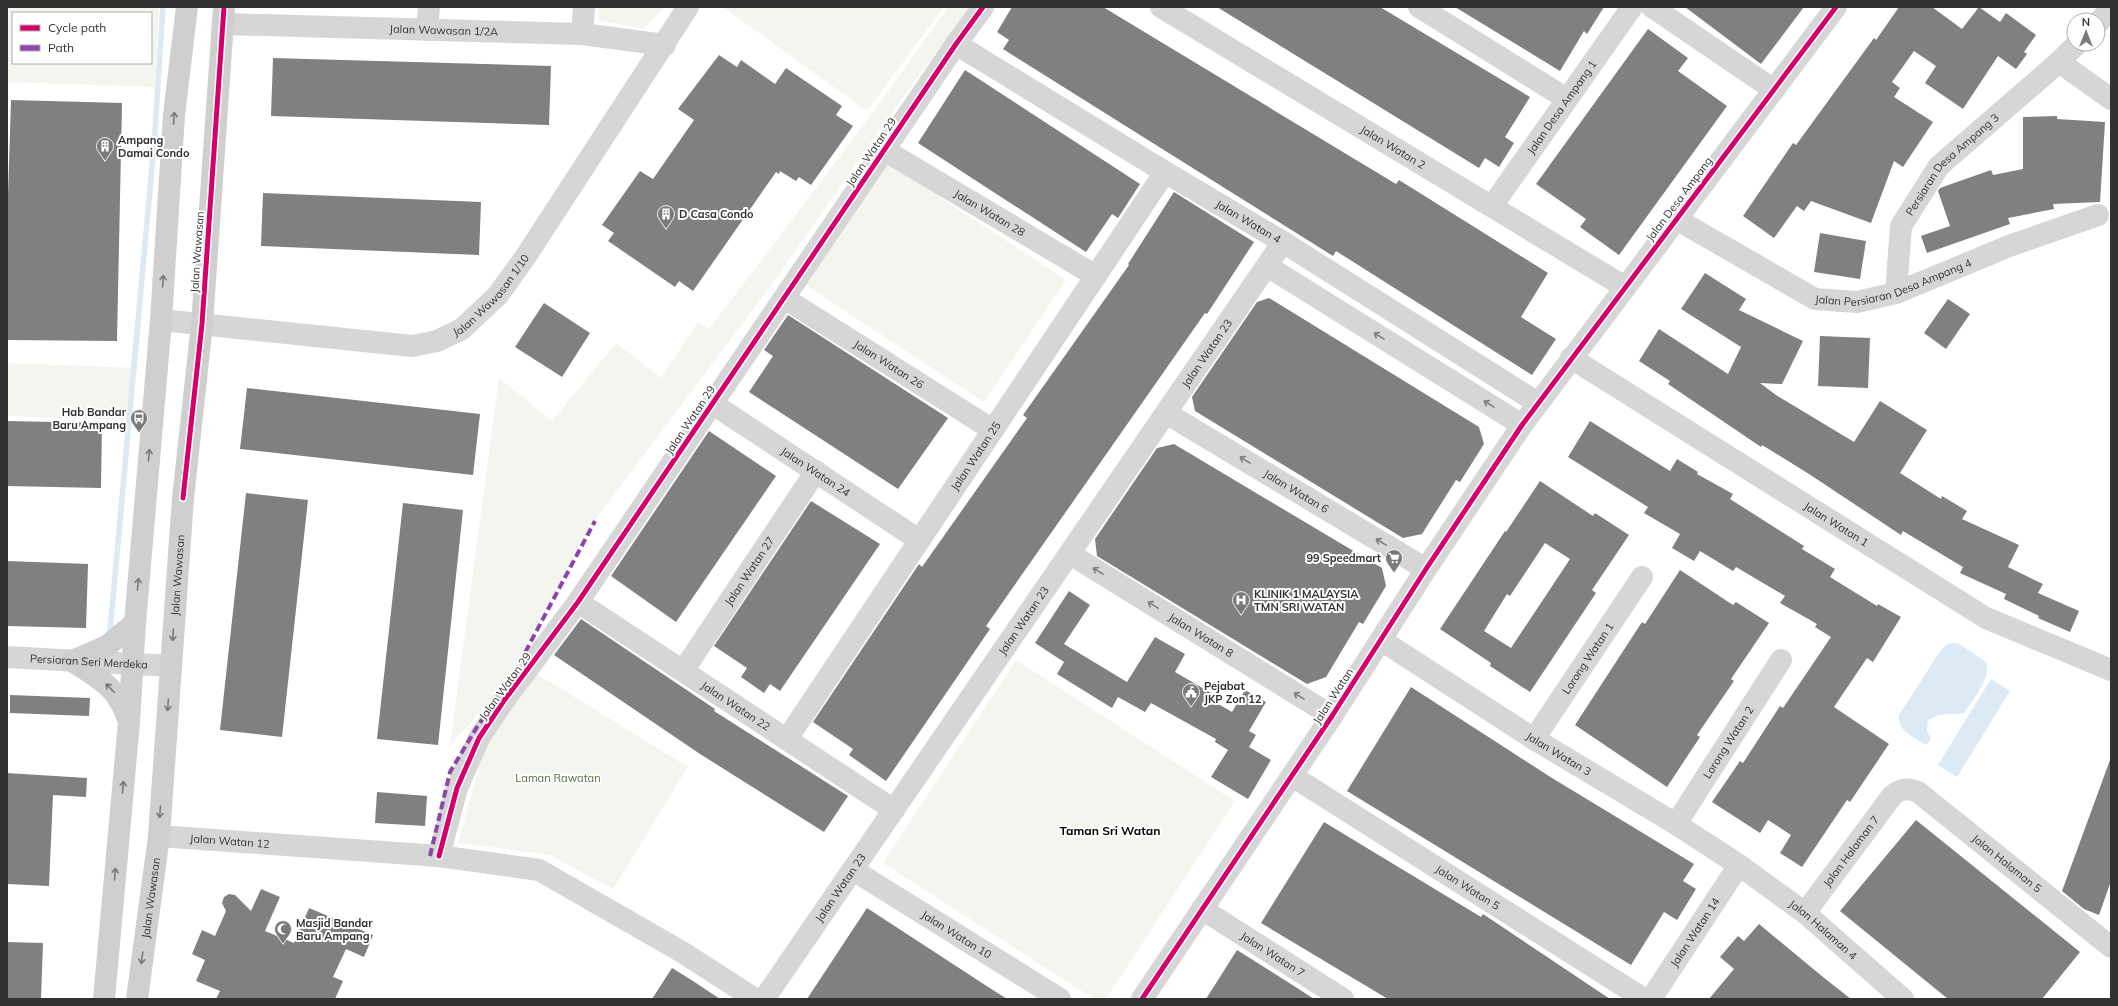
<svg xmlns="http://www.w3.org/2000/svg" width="2118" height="1006" font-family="Mulish,sans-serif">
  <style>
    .green { fill: #f2f6ee; fill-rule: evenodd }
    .water { fill: #dbeaf4 }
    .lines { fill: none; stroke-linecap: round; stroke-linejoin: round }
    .stream { stroke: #dbeaf4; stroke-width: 5.5 }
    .building { fill: #808080; fill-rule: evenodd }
    .minor { stroke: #d6d6d6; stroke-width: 22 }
    .tertiary { stroke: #d6d6d6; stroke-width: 22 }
    .secondary { stroke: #cfcfcf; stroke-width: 22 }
    .quiet { stroke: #8e44ad; stroke-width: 4; stroke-dasharray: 8 4; stroke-linecap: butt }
    .cycleway-casing { stroke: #fff; stroke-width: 8 }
    .cycleway { stroke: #d6006c; stroke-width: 5 }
    .oneway { stroke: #797979 }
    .oneway2 { stroke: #7c7c7c }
    .labels { text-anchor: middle; stroke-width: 4; stroke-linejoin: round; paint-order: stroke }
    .street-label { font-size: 11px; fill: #323232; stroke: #fff }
    .poi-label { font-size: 11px; font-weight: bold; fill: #323232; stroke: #fff; text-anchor: start }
    .park-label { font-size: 11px; fill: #55723c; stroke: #fff }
    .neighbourhood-label { font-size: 12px; font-weight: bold; fill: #000; stroke: #fff }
  </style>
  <rect width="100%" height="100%" fill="#fff"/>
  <g class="green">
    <path d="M7,7H159L155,87L7,82ZM13,13H151V63H13Z"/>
    <path d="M599,7H664L644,29L598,20Z"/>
    <path d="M723,7H944L867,111Z"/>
    <path d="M948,7H969L872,141L768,290L594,521L500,691L450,745L499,378L552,421L616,343L661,378L698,322L709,329L869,118Z"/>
    <path d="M886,162L1066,280L984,402L804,284Z"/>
    <path d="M7,363L137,368L129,420L7,416Z"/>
    <path d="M1016,660L1235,801L1106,999H1094L883,863Z"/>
    <path d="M537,674L688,767L613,889L550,855L458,843L481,759L496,725Z"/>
  </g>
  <g class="water">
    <path d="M1953,643L1959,644L1985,661C1994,674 1972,701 1964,713L1939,715L1928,720L1927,731L1931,739L1926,745C1914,737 1897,731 1899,715L1941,650L1948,644Z"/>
    <path d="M1991,679L2010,691L1957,777L1938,765Z"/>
  </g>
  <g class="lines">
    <path class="stream" d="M110,631L154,145L163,7"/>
  </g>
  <g class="building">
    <path d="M1012,7H1103L1396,184L1399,180L1548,273L1521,317L1556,339L1532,375L1336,251L1333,256L1003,49L1009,40L997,32Z"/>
    <path d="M1217,7H1380L1530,97L1505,137L1514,143L1499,167L1485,158L1479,168Z"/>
    <path d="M1455,7H1604L1587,34L1584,31L1560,71Z"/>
    <path d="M1685,7H1804L1761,64Z"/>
    <path d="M1899,7H1932L1962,29L1979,7L2000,22L2006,13L2036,35L2024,52L2027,54L2016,69L1998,56L1963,109L1925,83L1936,66L1914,51L1892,82L1900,88L1894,97L1933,122L1903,167L1894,161L1871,223L1811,201L1804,211L1797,206L1774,238L1743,216L1793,143L1796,145L1874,38L1876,40Z"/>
    <path d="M1648,29L1688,58L1678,71L1727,106L1619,255L1580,227L1586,219L1536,184Z"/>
    <path d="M719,55L737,67L741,60L775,84L786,68L842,106L836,115L853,126L811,185L799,177L796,181L780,171L779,174L776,172L693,291L679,281L675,287L608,241L614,233L602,225L640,171L653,179L694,120L678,109Z"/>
    <path d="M273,58L551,66L549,125L271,116Z"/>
    <path d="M965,70L1140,184L1118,218L1112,214L1086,252L918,143Z"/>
    <path d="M11,100L122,103L117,341L7,340V226Z"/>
    <path d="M2057,116V119L2105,122L2100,202L2053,204L2054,209L2008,218L2010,224L1927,253L1921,236L1950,226L1938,191L1940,188L1991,170L1993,175L2023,169V117Z"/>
    <path d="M1174,192L1254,242L1207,314L1205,313L986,626L990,629L886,781L849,755L853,749L813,722L919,564L922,567L1027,418L1023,415L1129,265L1128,264Z"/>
    <path d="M263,193L481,202L479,255L261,246Z"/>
    <path d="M1820,233L1866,241L1860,279L1814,272Z"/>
    <path d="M1705,273L1746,299L1739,310L1803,341L1782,384L1760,383L1776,395L1854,442L1880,401L1927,430L1900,473L1941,499L1942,496L1967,511L1962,519L2019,545L2008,567L2043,584L2038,593L2079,611L2070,632L2038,618L2039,616L2004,599L2006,594L1960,573L1963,567L1903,531L1901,535L1809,474L1762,445L1761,447L1668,384L1670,381L1639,361L1659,329L1728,374L1741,347L1681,309Z"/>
    <path d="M1269,298L1479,427L1484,444L1460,482L1456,480L1422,534L1403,538L1195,411L1192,397L1257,302Z"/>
    <path d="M1948,299L1970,314L1946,349L1924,333Z"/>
    <path d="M544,303L590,333L562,377L515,347Z"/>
    <path d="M788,315L948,418L898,489L749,392L773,356L764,350Z"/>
    <path d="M1820,336L1870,338L1868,388L1818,386Z"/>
    <path d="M247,388L480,414L473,475L240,449Z"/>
    <path d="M7,421L102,423L101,488L7,486Z"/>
    <path d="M1590,421L1670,471L1677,459L1698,472L1697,474L1733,494L1730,499L1804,546L1802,549L1835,569L1830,577L1877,606L1878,604L1901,617L1873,662L1867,658L1834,707L1889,744L1850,802L1847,800L1802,867L1780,853L1791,835L1768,820L1760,833L1712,802L1740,761L1743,763L1780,706L1783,708L1831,637L1815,627L1817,624L1780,603L1785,596L1736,567L1733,571L1700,551L1694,561L1672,548L1680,534L1644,513L1648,507L1568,457Z"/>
    <path d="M709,431L776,476L676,622L611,576Z"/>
    <path d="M1174,444L1382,568L1386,586L1363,624L1359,622L1326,677L1307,684L1097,556L1095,539L1157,448Z"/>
    <path d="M1540,481L1593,516L1595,513L1629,535L1592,590L1596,593L1530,692L1490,666L1491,663L1440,629L1505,531L1506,532ZM1545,543L1570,559L1511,648L1484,631L1507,594L1510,596Z"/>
    <path d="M246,493L308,500L282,737L220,730Z"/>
    <path d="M811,501L880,544L780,691L770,684L764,693L741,677L747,668L714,646Z"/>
    <path d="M403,503L463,510L438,745L377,739Z"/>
    <path d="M7,561L88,564L86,628L7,626Z"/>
    <path d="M1680,570L1733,605L1736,602L1769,623L1731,679L1734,681L1697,735L1700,737L1667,787L1575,725L1642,622L1645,624Z"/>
    <path d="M1069,591L1090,605L1064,644L1127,682L1155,637L1185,654L1175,672L1211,693L1208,698L1232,712L1245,690L1266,702L1249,731L1256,735L1249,747L1271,760L1248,799L1211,777L1228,750L1215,742L1216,739L1151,703L1145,712L1118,697L1112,708L1057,674L1064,662L1035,643Z"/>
    <path d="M581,619L715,709L714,711L848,796L824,832L700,754L554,655Z"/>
    <path d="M1411,687L1552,778L1694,864L1683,881L1696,889L1677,920L1664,912L1631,965L1347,791Z"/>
    <path d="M10,695L90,698L89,716L10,713Z"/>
    <path d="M2110,760L2111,881L2099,915L2084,909L2062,891Z"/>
    <path d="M7,773L87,778L86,797L53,795L49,886L7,884Z"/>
    <path d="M377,792L427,796L425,826L375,823Z"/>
    <path d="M1916,820L2080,952L2042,999H1948L1840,911Z"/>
    <path d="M1324,822L1481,917L1483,914L1610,999H1388L1261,923Z"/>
    <path d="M261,889L280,897L265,931L294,943L309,908L373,935L364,957L346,949L333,977L343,981L335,999H216L220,991L196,981L205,960L192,954L202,930L215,936L226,911L222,903L224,897L229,894L235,895L251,911Z"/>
    <path d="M867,908L979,981L1007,999H807Z"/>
    <path d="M1759,924L1823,977L1851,999H1709L1734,969L1720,957L1738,936L1744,941Z"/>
    <path d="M7,942L43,943L41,999H7Z"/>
    <path d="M1237,950L1294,986L1314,999H1206Z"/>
    <path d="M672,968L693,981L720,999H652Z"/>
  </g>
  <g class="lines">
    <g class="minor">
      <path id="s1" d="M1161,7L1625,287"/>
      <path d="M1419,7L1567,99"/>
      <path d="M1652,7L1774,90"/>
      <path d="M2098,23L2111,8"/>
      <path id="s2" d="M223,24L582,34L665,45"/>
      <path d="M427,30L429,7"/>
      <path d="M582,34L584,7"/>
      <path id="s3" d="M956,44L1165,172L1283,242L1538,403"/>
      <path d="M2059,62L2111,99"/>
      <path id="s4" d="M884,150L1096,276"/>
      <path id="s5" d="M1492,206L1632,7"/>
      <path id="s6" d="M1676,219L1815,299L1857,302L1896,293L2009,246L2098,215"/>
      <path d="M1267,266L1522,425"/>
      <path id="s7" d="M1896,293L1901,226L1939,166L2059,62L2077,44"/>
      <path id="s8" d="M784,298L993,430"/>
      <path id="s9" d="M161,320L412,346L437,341L462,329L498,295L526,256L688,7"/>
      <path id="s10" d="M1571,358L1986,618L2111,670"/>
      <path id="s11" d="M713,404L919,540"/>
      <path id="s12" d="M1166,413L1426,569"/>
      <path id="s13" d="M1070,554L1332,716"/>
      <path id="s14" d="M578,602L894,810"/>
      <path id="s15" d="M1381,640L1534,739L1676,824L1739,865L1805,913L1903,999"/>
      <path id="s16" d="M7,657L171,666"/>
      <path id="s17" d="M683,671L816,471"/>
      <path id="s18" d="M787,739L1165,172"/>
      <path id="s19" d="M1534,739L1642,577"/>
      <path id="s20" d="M1292,776L1644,999"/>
      <path id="s21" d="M1676,824L1781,660"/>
      <path id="s22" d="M159,836L439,856L539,870L682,952L755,999"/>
      <path d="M439,856L457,788L479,738L503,702L578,602L956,44L983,7"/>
      <path id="s23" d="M853,870L1060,999"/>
      <path id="s24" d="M1202,909L1343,999"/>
      <path id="s25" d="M1805,913L1892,796C1900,789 1907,787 1918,792L2111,947"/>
      <path id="s26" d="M764,999L1283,242"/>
      <path id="s27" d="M1651,999L1739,865"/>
    </g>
    <path class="tertiary" d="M1142,999L1332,716L1426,569L1522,425L1836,7"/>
    <g class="secondary">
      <path d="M72,661C98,677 118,688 128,719"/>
      <path d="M72,661L107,646L135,623"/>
      <path d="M104,999L129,722L135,623L161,320L174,115L187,7"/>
      <path id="s28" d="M137,999L159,836L183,498L202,324L224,7"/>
    </g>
    <path class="quiet" d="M430,856L450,772L477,727L512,677L595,521"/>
    <g class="cycleway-casing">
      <g id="cycleway">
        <path d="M183,498L202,324L224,7"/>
        <path d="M439,856L457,788L479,738L503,702L578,602L956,44L983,7"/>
        <path d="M1142,999L1332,716L1426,569L1522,425L1836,7"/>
      </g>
    </g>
    <use href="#cycleway" class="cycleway"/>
  </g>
  <defs><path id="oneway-shaft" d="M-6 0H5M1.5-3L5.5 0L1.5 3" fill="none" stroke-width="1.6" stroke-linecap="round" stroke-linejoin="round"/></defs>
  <g class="oneway">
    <use href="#oneway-shaft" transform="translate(174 118) rotate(-86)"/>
    <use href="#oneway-shaft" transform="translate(163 281) rotate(-86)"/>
    <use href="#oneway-shaft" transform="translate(149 455) rotate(-85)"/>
    <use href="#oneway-shaft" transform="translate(138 584) rotate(-85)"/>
    <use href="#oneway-shaft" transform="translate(173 635) rotate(94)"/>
    <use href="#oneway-shaft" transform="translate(110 688) rotate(-134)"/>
    <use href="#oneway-shaft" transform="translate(168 705) rotate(94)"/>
    <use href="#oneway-shaft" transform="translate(123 787) rotate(-85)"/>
    <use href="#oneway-shaft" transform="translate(160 812) rotate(94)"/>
    <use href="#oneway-shaft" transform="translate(115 874) rotate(-85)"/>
    <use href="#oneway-shaft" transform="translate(142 958) rotate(98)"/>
  </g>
  <g class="oneway2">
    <use href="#oneway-shaft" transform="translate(1379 336) rotate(-148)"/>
    <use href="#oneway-shaft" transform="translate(1489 404) rotate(-148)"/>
    <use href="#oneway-shaft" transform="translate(1245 460) rotate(-149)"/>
    <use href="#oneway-shaft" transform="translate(1381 542) rotate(-149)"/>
    <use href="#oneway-shaft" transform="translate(1098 571) rotate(-148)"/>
    <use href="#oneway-shaft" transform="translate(1153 605) rotate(-148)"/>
    <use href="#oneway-shaft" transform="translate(1299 696) rotate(-148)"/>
  </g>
  <defs>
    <g id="building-pin" transform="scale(0.9)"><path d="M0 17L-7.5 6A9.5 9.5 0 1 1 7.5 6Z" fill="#7a7a7a" stroke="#fff"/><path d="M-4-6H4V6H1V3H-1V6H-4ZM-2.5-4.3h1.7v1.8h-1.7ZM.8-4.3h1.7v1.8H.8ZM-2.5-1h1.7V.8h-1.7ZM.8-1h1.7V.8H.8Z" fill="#fff"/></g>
    <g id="bus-pin" transform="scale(0.9)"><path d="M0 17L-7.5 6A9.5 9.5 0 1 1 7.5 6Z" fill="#7a7a7a" stroke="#fff"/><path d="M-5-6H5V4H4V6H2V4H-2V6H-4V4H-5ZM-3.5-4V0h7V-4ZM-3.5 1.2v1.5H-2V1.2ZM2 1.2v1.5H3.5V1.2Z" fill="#fff"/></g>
    <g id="supermarket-pin" transform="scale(0.9)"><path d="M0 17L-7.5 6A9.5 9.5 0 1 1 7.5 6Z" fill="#7a7a7a" stroke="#fff"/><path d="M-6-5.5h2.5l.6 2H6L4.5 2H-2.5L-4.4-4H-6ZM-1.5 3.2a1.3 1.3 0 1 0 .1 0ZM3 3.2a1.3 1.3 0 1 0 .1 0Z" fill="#fff"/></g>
    <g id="hospital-pin" transform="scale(0.9)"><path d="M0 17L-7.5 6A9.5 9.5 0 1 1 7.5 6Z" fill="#7a7a7a" stroke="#fff"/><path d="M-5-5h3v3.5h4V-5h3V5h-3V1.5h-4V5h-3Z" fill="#fff"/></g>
    <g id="civic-pin" transform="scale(0.9)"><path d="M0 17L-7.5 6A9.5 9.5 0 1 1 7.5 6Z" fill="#7a7a7a" stroke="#fff"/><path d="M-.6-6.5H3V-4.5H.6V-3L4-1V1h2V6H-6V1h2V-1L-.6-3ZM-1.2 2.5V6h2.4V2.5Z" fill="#fff"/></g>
    <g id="mosque-pin" transform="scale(0.9)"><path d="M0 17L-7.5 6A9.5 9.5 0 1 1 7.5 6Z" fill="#7a7a7a" stroke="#fff"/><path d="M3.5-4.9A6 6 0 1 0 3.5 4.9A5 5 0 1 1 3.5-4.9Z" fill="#fff"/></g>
  </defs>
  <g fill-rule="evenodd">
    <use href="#building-pin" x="105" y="146"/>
    <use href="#building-pin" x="666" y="214"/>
    <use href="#bus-pin" x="139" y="418"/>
    <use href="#supermarket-pin" x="1394" y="558"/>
    <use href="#hospital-pin" x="1241" y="600"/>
    <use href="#civic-pin" x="1191" y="692"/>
    <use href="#mosque-pin" x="283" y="929"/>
  </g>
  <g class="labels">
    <g class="street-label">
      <text dy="4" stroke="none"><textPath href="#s2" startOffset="221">Jalan Wawasan 1/2A</textPath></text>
      <text dy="4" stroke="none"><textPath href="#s5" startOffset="121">Jalan Desa Ampang 1</textPath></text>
      <text dy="4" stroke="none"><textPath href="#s1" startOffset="271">Jalan Watan 2</textPath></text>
      <text transform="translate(871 152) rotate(-56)" y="4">Jalan Watan 29</text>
      <text dy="4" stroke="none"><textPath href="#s7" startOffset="148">Persiaran Desa Ampang 3</textPath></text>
      <text transform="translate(1679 199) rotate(-53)" y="4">Jalan Desa Ampang</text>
      <text dy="4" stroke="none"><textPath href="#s4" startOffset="123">Jalan Watan 28</textPath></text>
      <text dy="4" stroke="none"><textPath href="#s3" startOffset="342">Jalan Watan 4</textPath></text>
      <text transform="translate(197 252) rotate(-86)" y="4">Jalan Wawasan</text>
      <text dy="4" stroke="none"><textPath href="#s6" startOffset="242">Jalan Persiaran Desa Ampang 4</textPath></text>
      <text dy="4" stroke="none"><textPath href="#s9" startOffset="350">Jalan Wawasan 1/10</textPath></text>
      <text dy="4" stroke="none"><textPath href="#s26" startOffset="783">Jalan Watan 23</textPath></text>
      <text dy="4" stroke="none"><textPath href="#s8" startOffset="124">Jalan Watan 26</textPath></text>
      <text transform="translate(690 420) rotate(-56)" y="4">Jalan Watan 29</text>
      <text dy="4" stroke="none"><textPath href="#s18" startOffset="340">Jalan Watan 25</textPath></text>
      <text dy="4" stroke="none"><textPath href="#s11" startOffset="123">Jalan Watan 24</textPath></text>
      <text dy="4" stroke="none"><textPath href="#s12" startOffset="152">Jalan Watan 6</textPath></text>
      <text dy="4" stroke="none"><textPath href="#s10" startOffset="313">Jalan Watan 1</textPath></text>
      <text dy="4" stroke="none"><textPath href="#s17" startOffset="120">Jalan Watan 27</textPath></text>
      <text dy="4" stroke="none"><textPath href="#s28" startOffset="426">Jalan Wawasan</textPath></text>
      <text dy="4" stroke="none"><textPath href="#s26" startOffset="459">Jalan Watan 23</textPath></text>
      <text dy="4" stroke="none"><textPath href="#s13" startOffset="154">Jalan Watan 8</textPath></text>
      <text dy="4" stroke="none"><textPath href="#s19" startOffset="97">Lorong Watan 1</textPath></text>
      <text dy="4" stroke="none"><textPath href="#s16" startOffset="82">Persiaran Seri Merdeka</textPath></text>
      <text transform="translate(505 686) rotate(-54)" y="4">Jalan Watan 29</text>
      <text transform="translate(1333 696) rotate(-57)" y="4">Jalan Watan</text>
      <text dy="4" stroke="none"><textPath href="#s14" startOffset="189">Jalan Watan 22</textPath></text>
      <text dy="4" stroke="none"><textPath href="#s21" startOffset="97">Lorong Watan 2</textPath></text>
      <text dy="4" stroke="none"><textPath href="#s15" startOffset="211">Jalan Watan 3</textPath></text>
      <text dy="4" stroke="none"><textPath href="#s22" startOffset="71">Jalan Watan 12</textPath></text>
      <text dy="4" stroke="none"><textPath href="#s25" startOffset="77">Jalan Halaman 7</textPath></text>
      <text dy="4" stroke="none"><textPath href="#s25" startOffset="288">Jalan Halaman 5</textPath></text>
      <text dy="4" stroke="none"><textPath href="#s26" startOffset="135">Jalan Watan 23</textPath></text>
      <text dy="4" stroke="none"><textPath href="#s20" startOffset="208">Jalan Watan 5</textPath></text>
      <text dy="4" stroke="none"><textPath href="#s28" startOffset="102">Jalan Wawasan</textPath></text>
      <text dy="4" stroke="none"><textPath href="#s15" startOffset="529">Jalan Halaman 4</textPath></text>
      <text dy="4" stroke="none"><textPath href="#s27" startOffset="80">Jalan Watan 14</textPath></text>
      <text dy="4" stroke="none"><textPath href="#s23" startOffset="122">Jalan Watan 10</textPath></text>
      <text dy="4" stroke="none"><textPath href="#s24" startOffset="84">Jalan Watan 7</textPath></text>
    </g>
    <g class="poi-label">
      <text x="118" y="144">Ampang<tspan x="118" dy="13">Damai Condo</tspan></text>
      <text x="679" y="218">D Casa Condo</text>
      <text x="126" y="416" text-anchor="end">Hab Bandar<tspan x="126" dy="13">Baru Ampang</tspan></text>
      <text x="1381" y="562" text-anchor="end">99 Speedmart</text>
      <text x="1254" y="598">KLINIK 1 MALAYSIA<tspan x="1254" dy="13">TMN SRI WATAN</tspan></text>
      <text x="1204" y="690">Pejabat<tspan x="1204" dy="13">JKP Zon 12</tspan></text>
      <text x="296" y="927">Masjid Bandar<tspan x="296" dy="13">Baru Ampang</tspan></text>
    </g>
    <g class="park-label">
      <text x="558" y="782">Laman Rawatan</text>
    </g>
    <g class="neighbourhood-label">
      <text x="1110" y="835">Taman Sri Watan</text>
    </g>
  </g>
  <rect width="2118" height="1006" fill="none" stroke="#323232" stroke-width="16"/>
  <rect x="12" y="12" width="140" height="52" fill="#ffffff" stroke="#adadad"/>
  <rect x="20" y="25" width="20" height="6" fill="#d6006c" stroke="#adadad"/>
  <text x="48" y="32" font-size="12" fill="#323232">Cycle path</text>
  <rect x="20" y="45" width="20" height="6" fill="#8e44ad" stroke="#adadad"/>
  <text x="48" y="52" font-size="12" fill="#323232">Path</text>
  <g transform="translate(2086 32)"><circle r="19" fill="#ffffff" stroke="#adadad"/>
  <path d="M0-3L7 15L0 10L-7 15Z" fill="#7a7a7a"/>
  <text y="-6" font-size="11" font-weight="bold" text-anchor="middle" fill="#323232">N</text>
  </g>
</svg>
